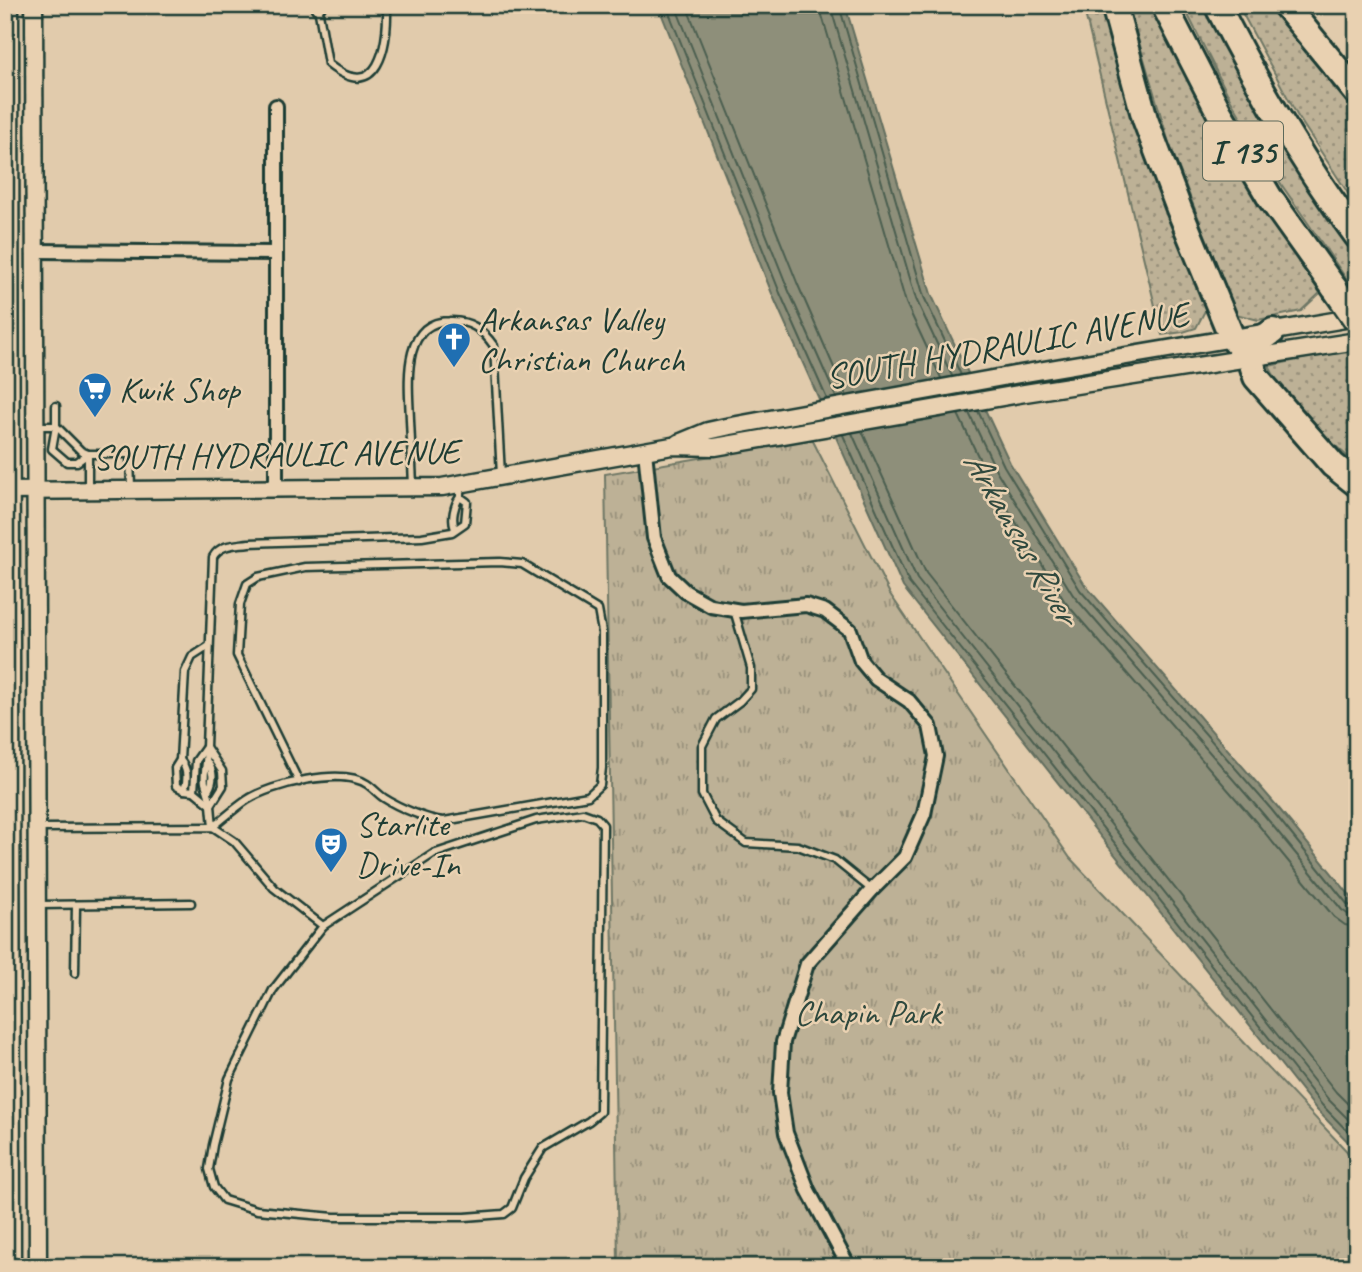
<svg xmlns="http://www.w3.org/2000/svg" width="1362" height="1272" font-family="Caveat,sans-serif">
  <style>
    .grass { fill: url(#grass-dots); stroke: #6e7765; stroke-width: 2 }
    .park { fill: url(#park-tufts); stroke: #6e7765; stroke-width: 2 }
    .water { fill: #8e8f7a; stroke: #626e5e; stroke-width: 2 }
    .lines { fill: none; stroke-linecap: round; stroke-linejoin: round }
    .shore { stroke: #4b5e50; stroke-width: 2 }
    .service-casing { stroke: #1f3d34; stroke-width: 11 }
    .minor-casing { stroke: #1f3d34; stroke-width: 18 }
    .tertiary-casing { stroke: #1f3d34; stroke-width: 21 }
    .motorway-casing { stroke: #1f3d34; stroke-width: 30 }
    .service { stroke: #e9d1b1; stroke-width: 6 }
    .minor { stroke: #e9d1b1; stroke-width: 12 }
    .tertiary { stroke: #e9d1b1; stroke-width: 16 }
    .motorway { stroke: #e9d1b1; stroke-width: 24 }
    .motorway-bridge-casing { stroke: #1f3d34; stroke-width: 30; stroke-linecap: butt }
    .motorway-bridge { stroke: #e9d1b1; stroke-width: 24 }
    .labels { text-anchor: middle; stroke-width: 5; stroke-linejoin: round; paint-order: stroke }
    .shield { fill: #e9d1b1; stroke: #5c695a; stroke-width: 2 }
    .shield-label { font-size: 33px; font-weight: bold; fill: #1f3d34 }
    .poi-label { font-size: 35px; fill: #1f3d34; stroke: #e9d1b1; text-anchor: start }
    .street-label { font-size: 35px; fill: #1f3d34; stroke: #e9d1b1 }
    .park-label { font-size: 35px; fill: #2f493e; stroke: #e9d1b1 }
    .water-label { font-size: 37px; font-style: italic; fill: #30493e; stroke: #e9d1b1 }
  </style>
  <defs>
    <pattern id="grass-dots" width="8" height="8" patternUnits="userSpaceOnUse" patternTransform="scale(1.75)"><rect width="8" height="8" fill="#bdb196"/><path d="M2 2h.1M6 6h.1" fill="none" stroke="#99917b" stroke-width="1.8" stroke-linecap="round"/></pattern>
    <pattern id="park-tufts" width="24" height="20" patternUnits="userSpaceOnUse" patternTransform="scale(1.75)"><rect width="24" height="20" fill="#bdb196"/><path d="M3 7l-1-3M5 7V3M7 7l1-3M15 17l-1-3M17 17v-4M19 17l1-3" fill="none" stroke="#99917b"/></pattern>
  </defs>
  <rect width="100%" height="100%" fill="#e1cbac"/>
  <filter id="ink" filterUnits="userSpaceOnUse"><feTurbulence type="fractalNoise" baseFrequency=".0143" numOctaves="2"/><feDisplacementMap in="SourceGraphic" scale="14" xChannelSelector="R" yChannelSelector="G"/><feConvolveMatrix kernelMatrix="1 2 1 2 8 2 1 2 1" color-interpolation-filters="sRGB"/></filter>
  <g filter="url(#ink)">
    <g class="grass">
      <path d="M1083,5H1107L1207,307L1196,328L1183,332L1162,335Z"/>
      <path d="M1128,5H1153L1215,133L1320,293L1301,311L1258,320L1236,314L1169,143Z"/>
      <path d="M1183,5H1209L1329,212L1357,251V286L1352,287L1270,168L1227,93Z"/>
      <path d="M1238,5H1277L1357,102V207L1297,115Z"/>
      <path d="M1357,347V465C1325,436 1288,406 1269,366Z"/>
    </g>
    <path class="park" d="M812,439L890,594L1070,858L1357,1162V1267H781V1261L618,1263L605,474Z"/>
    <path class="water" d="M658,5H845L931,294L1010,463L1085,585L1276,805L1357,904V1151L1317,1110L903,587L773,296Z"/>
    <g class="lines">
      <g class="shore">
        <path d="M666,5L780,293L827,399"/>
        <path d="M675,5L788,289L836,397"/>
        <path d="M686,5L798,285L846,395"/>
        <path d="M819,5L906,303L941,378"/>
        <path d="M830,5L916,299L952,376"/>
        <path d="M839,5L924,297L961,375"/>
        <path d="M978,411L1004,466L1080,590L1271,809L1348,905L1357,907"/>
        <path d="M969,413L996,470L1073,595L1264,815L1342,910L1349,915L1357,916"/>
        <path d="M958,414L987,475L1065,602L1256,822L1334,917L1345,925L1357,927"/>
        <path d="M862,431L926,573L1336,1092L1357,1113"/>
        <path d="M852,433L917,579L1328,1099L1357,1128"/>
        <path d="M843,435L909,583L1322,1105L1357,1141"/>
      </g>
      <g class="service-casing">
        <g id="service">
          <path d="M318,7L328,64C379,105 388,45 387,5"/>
          <path d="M38,426H56V406"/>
          <path d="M56,426L81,451L88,454L77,462H67L52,449Z"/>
          <path d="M413,485C412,463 411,442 410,420C409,387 400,322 449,321C470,320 482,329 494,346L501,475"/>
          <path d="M88,489V454H130L131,488"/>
          <path d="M455,529C451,519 454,505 460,497"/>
          <path d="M734,610L751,668V689L740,701L716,719L702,746V794L716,821L746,843L798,846L835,860L872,890"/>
          <path d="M206,747L196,761L194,791L211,805"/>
          <path d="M206,749C208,761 203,773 205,783C207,790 210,797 211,805"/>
          <path d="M180,760C188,769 188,779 184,790"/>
          <path d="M208,763C214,772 214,780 209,789"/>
          <path d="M194,791L184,790L176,786L175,768L180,760L185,672L192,657L209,646"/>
          <path d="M583,813L597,818L603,825L600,1112L589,1121L543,1148L524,1178L512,1208L504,1214L465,1217H334L257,1210L224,1200L214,1187L209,1169L213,1145L229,1079L273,990L323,926L433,854L536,820Z"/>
          <path d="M213,827C224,818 235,808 247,800C271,784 342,767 367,784C373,788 378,794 384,798C398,807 428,820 444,821L588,796L600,785L602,768V632L598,610L522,564L500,562L305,567L258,577L247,584L240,604L237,655L299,782"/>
          <path d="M213,827L211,805L223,786L222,771L206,747L213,557C220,544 235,545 249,543L422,537L452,532L465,523L467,502L460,497V486"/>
          <path d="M38,828L213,827L234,841L274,888L323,926"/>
          <path d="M39,905L191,903"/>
          <path d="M75,973L76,905"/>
        </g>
      </g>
      <g class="minor-casing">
        <g id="minor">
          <path d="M318,5V7"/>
          <path d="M276,106V489"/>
          <path d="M36,251L275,253"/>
          <path d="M645,451L654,538L669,576L686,592L711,606L741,611L806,605L825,611L850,630L861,661L876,679L909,701L930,726L936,756L924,814L905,857L872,890L807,964L783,1042L780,1093L786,1133L808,1190L849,1267"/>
        </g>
      </g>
      <g class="tertiary-casing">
        <g id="tertiary">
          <path d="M10,5L12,1267"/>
          <path d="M34,5L38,1267"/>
          <path d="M679,443L708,431L726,427L1014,375L1357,317"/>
          <path d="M5,491L442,487L672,446L715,447L1025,393L1357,341"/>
        </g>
      </g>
      <g class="motorway-casing">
        <g id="motorway">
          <path d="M1114,5L1145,119L1179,209L1232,338L1250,358L1256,377L1333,465L1357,484"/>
          <path d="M1164,5L1219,112L1270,198L1335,289"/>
          <path d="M1217,5C1258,86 1303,164 1357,236"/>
          <path d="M1285,5L1357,93"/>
          <path d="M1250,358L1254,345L1273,331"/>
        </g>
      </g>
      <use href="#service" class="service"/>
      <use href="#minor" class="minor"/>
      <use href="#tertiary" class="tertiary"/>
      <use href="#motorway" class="motorway"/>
      <g class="motorway-bridge-casing">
        <path id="motorway-bridge" d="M1335,289L1357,321"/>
      </g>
      <use href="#motorway-bridge" class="motorway-bridge"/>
    </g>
  </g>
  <defs>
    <g id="church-pin" transform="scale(1.75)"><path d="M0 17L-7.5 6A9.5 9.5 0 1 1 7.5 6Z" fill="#1f6fb2" stroke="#e9d1b1"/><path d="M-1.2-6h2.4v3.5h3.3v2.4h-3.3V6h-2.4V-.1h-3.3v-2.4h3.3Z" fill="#fff"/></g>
    <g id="supermarket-pin" transform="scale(1.75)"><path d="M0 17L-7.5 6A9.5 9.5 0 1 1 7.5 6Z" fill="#1f6fb2" stroke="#e9d1b1"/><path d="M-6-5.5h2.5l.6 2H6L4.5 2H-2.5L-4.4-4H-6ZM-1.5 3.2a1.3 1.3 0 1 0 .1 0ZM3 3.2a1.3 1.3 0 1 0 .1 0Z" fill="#fff"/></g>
    <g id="theatre-pin" transform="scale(1.75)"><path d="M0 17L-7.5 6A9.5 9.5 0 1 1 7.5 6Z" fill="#1f6fb2" stroke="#e9d1b1"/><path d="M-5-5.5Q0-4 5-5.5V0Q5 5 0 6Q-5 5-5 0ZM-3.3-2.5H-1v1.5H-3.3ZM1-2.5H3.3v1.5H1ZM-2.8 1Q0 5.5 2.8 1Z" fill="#fff"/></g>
  </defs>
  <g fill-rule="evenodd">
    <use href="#church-pin" x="454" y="339"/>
    <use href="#supermarket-pin" x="95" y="389"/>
    <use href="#theatre-pin" x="331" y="844"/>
  </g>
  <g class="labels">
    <rect class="shield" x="1203" y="121.5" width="80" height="59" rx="5"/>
    <g class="shield-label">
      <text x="1243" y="163">I 135</text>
    </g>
    <g class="poi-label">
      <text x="478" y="331">Arkansas Valley<tspan x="478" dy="40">Christian Church</tspan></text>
      <text x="119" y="401">Kwik Shop</text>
      <text x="356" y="836">Starlite<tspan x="356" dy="40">Drive-In</tspan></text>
    </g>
    <g class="street-label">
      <text transform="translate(1007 345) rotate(-10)" y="12">SOUTH HYDRAULIC AVENUE</text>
      <text transform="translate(276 454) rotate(-1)" y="12">SOUTH HYDRAULIC AVENUE</text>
    </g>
    <g class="park-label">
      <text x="868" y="1024">Chapin Park</text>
    </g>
    <g class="water-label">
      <text transform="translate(1022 536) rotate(60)" y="13">Arkansas River</text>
    </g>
  </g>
  <rect width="1362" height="1272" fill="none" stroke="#e9d1b1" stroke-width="28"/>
  <rect x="14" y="14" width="1334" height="1244" fill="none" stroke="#1f3d34" stroke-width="2.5" filter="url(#ink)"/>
</svg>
